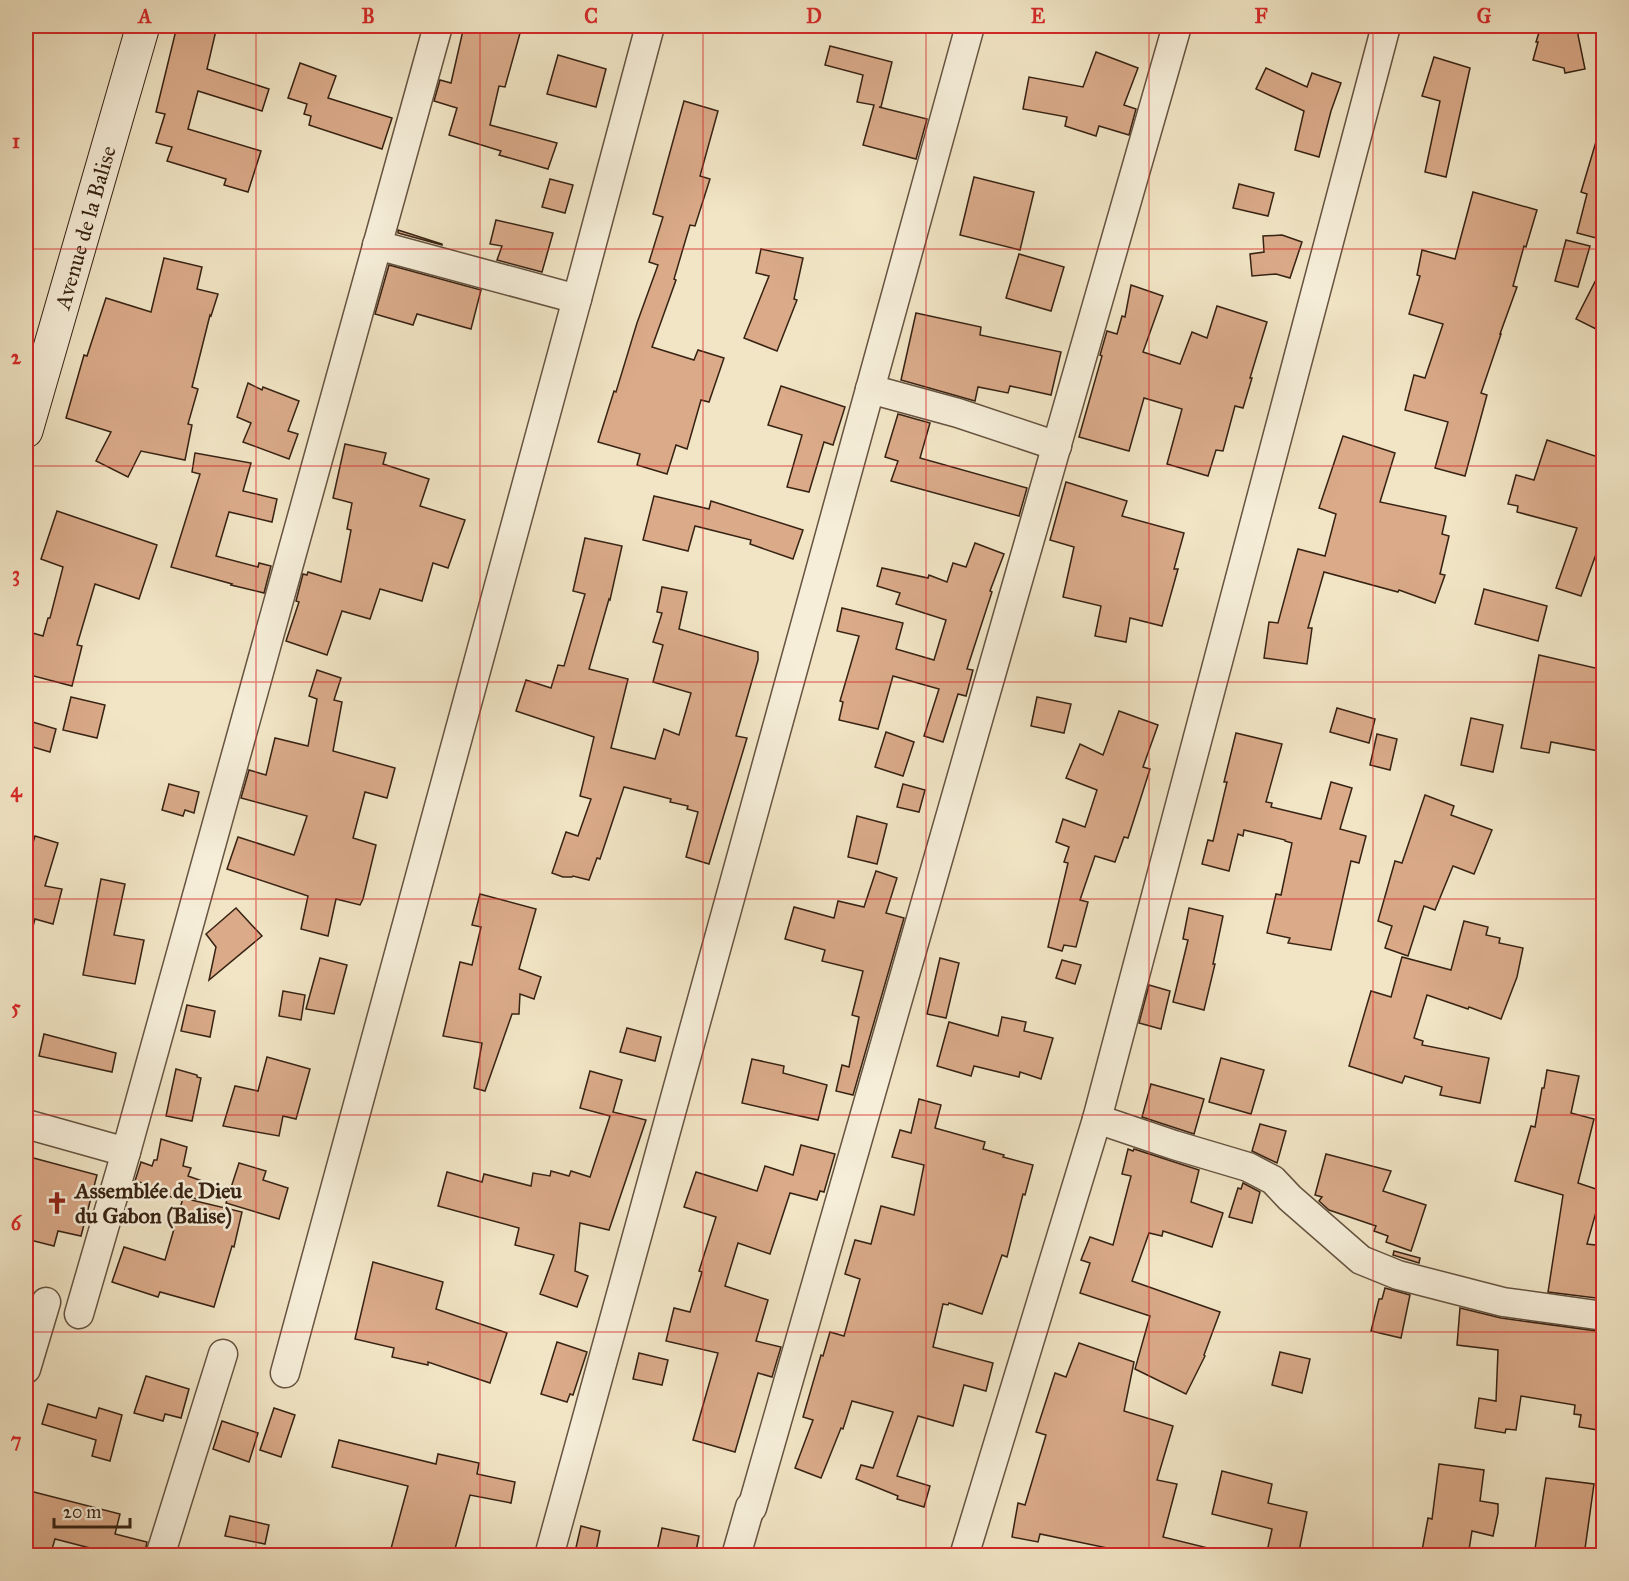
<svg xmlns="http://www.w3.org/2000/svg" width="1629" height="1581" font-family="'IM FELL Great Primer',serif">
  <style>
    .building { fill: #daaa89; stroke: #372213; stroke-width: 1.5 }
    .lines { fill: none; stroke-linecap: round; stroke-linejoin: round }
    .street-casing { stroke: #665340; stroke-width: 31 }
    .secondary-casing { stroke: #372213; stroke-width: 35 }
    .street { stroke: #f6eed9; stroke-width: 28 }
    .secondary { stroke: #f6eed9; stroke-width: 33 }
    .grid { fill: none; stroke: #d62828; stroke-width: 1.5; stroke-opacity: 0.55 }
    .labels { text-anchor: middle; stroke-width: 5; stroke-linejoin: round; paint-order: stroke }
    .street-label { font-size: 22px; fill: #372213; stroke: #f6eed9 }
    .poi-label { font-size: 22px; font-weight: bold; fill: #372213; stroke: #f6eed9; text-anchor: start }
    .neatline { fill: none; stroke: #d62828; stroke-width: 2 }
    .grid-label { font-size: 20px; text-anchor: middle; font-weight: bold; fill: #d62828 }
  </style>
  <rect width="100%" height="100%" fill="#f1e5c5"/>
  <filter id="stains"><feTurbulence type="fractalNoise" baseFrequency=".00333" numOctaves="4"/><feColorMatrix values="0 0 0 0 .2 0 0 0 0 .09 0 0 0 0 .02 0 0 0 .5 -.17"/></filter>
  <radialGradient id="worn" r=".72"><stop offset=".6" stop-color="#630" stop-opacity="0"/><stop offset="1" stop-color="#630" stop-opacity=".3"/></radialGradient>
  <g class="building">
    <path d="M177,26H217L207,69L269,89L262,111L198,91L188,129L261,151L248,192L224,185L226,179L167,161L172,147L156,143L165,114L156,112Z"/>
    <path d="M464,26H522L505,87L499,86L490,125L557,143L548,169L499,155L501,151L449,135L457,108L434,101L440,80L451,83Z"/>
    <path d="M1541,26H1580L1578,35L1585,69L1565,73L1564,68L1533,60L1538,42H1536Z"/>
    <path d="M830,46L892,62L881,107H879L927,119L916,159L863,145L874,105L857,102L863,75L825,65Z"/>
    <path d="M1096,52L1138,68L1124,105L1136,109L1129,135L1099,126L1096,136L1065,126L1067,117L1023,109L1029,77L1083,87Z"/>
    <path d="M558,55L606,69L596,107L547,94Z"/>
    <path d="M1434,57L1470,68L1446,177L1425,172L1440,101L1422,96Z"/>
    <path d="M300,63L336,76L328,98L392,118L382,149L309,125L311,116L304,114L307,104L288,98Z"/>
    <path d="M1266,68L1307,87L1312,73L1341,83L1331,111L1319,157L1295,150L1304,111L1256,89Z"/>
    <path d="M684,101L718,111L700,176L710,179L695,226L690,225L674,279L676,280L652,347L694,360L698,350L724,358L709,402L701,400L687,449L676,445L667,474L637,465L640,454L598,442L614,391L616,392L637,323L658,265L649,262L663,217L653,214Z"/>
    <path d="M1598,135H1604V240L1577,233L1587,194L1581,192Z"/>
    <path d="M974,177L1034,192L1020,250L960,235Z"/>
    <path d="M550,179L573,185L565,213L542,207Z"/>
    <path d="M1239,184L1274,193L1268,216L1233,208Z"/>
    <path d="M1473,192L1537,210L1526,247L1524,246L1513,286L1517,287L1500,334H1501L1481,393L1487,395L1465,476L1435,468L1448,422L1405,410L1414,375L1425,378L1443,324L1409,314L1420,276L1417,275L1422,250L1455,259Z"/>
    <path d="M496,220L553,233L542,272L497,260L502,246L490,244Z"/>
    <path d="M398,230L442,244V245L398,233Z"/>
    <path d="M1282,235L1302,242L1290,278L1276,274L1252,276L1250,254L1264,252L1263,236Z"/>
    <path d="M1566,240L1590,246L1578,287L1555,281Z"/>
    <path d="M761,249L803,258L794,299L797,300L777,351L744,338L769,276L756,273Z"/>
    <path d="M1019,254L1064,267L1051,311L1006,298Z"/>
    <path d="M164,258L202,267L197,289L218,294L211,316L210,315L192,387L198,389L188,424L192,425L185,460L141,451L128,477L96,461L111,432L66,418L84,355L87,356L106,298L151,312Z"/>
    <path d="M1604,264V333L1576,319Z"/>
    <path d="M389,265L481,290L471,329L417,314L413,325L375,314Z"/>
    <path d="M1131,285L1163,296L1143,352L1180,364L1192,332L1207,338L1217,306L1267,322L1250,378H1252L1243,408L1235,406L1223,451L1216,450L1208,476L1167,464L1182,409L1144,398L1129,451L1079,437L1102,356L1100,355L1107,331L1117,334L1122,316L1125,317Z"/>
    <path d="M916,313L981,327L980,335L1061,352L1051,395L1010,386L1008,393L978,387L975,401L901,380Z"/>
    <path d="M248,383L262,390L263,387L299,401L288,431L298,434L289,459L243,442L251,423L237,417Z"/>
    <path d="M781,386L845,407L833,445L824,442L809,492L787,487L802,435L768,425Z"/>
    <path d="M898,414L930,423L920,458L1027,488L1019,516L891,481L898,461L885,457Z"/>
    <path d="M1343,436L1395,453L1380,502L1446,516L1442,534L1449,536L1440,574L1445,575L1435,603L1399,590L1398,592L1324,572L1308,628H1312L1307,664L1264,658L1269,622L1278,623L1298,549L1325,556L1336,514L1319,508Z"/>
    <path d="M1547,440L1604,459V532L1581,596L1556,588L1577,528L1517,512L1518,506L1508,504L1516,475L1534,480Z"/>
    <path d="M345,444L386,453L383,464L429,479L420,506L465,520L448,568L433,563L422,601L380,589L370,619L342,611L327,655L286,641L299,602L296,601L303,574L307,575L308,572L341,582L351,530L347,529L352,503L333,498Z"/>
    <path d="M195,453L251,463L243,491L277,499L272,522L229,512L216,556L258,567L259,563L271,566L264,593L231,585L232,584L171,567L200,474L192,472Z"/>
    <path d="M1066,482L1127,501L1122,516L1184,533L1174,569H1178L1162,626L1130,618L1126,642L1095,636L1101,606L1063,597L1074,547L1050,540Z"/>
    <path d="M654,496L709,509L711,501L803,530L793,559L750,544L751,540L695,526L688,551L643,540Z"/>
    <path d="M57,511L157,545L139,599L95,584L77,645L82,646L72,686L26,674V631L43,636L48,618H50L63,567L41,559Z"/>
    <path d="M585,538L622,546L610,600L609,599L589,669L628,679L611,748L655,759L664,729L679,735L691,693L653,682L663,645L653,642L662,613L657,612L662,587L687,592L679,629L758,652V660L736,736L747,738L709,864L686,857L698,812L687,809L688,806L670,802L671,799L624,787L600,859L597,858L589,880L573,876L572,877H563L552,873L566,832L578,836L591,799L580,796L594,737L516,711L526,680L551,688L558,665L564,666L585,594L573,591Z"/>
    <path d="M975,543L1004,554L990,591L992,592L967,669L973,670L966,696L958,694L943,742L924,736L939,689L893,676L878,729L839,720L843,702L840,701L859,636L837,631L842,608L903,623L896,649L934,660L946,620L896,604L900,593L877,586L882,568L928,578L929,575L947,582L953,563L966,567Z"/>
    <path d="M1484,589L1547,606L1538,641L1475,624Z"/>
    <path d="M1539,655L1604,670V752L1551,742L1549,753L1521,748Z"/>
    <path d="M317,670L341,678L334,700L342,702L333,751L395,768L387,798L365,792L353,838L376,845L363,899L360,905L336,899L328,936L301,929L308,896L227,869L238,837L294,855L307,816L241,798L249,770L266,775L275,738L308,746L317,699L309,696Z"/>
    <path d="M71,697L105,705L97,738L63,730Z"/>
    <path d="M1037,697L1071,704L1064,733L1031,726Z"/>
    <path d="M1337,708L1375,719L1369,743L1330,732Z"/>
    <path d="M1119,711L1158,725L1143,767L1150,769L1128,838L1124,837L1115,862L1095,856L1080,900L1088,902L1076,947L1064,945L1062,951L1048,947L1068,863L1064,862L1069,847L1056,842L1063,819L1085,827L1097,790L1066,778L1080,744L1103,755Z"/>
    <path d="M1471,718L1503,725L1493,772L1461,765Z"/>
    <path d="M26,720L56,729L50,752L26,745Z"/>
    <path d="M886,732L914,742L903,776L875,767Z"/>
    <path d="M1236,733L1282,744L1266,802L1272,803L1271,807L1321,819L1331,782L1352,788L1340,829L1366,836L1359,863L1351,861L1331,950L1288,943L1290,938L1267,933L1276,894L1281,895L1292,843L1285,841V840L1244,830L1243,836L1238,834L1229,871L1202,864L1208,840L1213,841L1227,782H1224Z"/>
    <path d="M1377,734L1397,739L1390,770L1370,765Z"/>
    <path d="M169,784L199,792L194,813L185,810L183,816L162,810Z"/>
    <path d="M903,784L925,790L919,812L897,807Z"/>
    <path d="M1425,795L1454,806L1451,815L1492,830L1474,874L1453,866L1435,910L1424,906L1408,956L1385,948L1392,926L1378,921L1395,861L1402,863Z"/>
    <path d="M857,816L887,824L877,864L848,857Z"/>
    <path d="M35,836L58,843L45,886L62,889L53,924L35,919L31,934L26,933V847L31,849Z"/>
    <path d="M876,871L897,878L886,913L904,918L853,1095L836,1091L842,1065L849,1067L859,1017L852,1015L863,971L822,961L825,950L785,939L794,907L834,918L838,901L864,907Z"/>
    <path d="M101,879L125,884L114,935L144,940L135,984L83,975Z"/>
    <path d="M480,894L536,909L519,969L541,977L534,999L520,994L519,1014H512L485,1091L474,1088L482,1043L443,1036L460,962L472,965L481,927L472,925Z"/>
    <path d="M236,908L262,936L209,980L216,947L206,934Z"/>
    <path d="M1189,908L1223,916L1213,964H1215L1204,1010L1173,1002L1188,940L1183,939Z"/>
    <path d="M1464,921L1488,927L1486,935L1500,938L1499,943L1523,948L1517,977L1501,1019L1469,1007L1468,1009L1427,995L1414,1038L1423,1041L1422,1045L1489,1058L1480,1103L1440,1095L1442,1087L1405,1076L1402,1083L1349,1066L1371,991L1391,997L1402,957L1451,970Z"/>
    <path d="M320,958L347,965L334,1014L306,1009Z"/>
    <path d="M940,958L959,963L946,1018L927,1014Z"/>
    <path d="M1062,960L1081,965L1075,984L1056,978Z"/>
    <path d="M1149,985L1170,991L1161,1029L1139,1023Z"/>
    <path d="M283,991L305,995L301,1020L279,1016Z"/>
    <path d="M187,1005L215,1011L210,1037L181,1031Z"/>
    <path d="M1002,1017L1026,1022L1024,1031L1053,1038L1041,1079L1020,1072L1019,1077L974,1066L971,1076L937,1066L949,1022L998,1036Z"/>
    <path d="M627,1028L661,1037L655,1061L620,1052Z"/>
    <path d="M44,1034L116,1053L112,1072L39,1056Z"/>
    <path d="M267,1057L310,1069L296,1119L283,1116L279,1136L223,1126L235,1086L258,1091Z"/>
    <path d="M1221,1058L1264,1070L1251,1114L1209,1102Z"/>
    <path d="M752,1059L784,1066L783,1073L827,1085L818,1120L742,1103Z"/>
    <path d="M176,1069L197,1075V1077L201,1078L192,1121L166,1116Z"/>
    <path d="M1547,1070L1579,1076L1571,1113L1594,1119L1578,1183L1602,1191L1587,1244L1604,1246V1299L1548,1292L1563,1195L1515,1181L1531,1126L1535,1127L1542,1088H1544Z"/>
    <path d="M590,1071L622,1080L613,1112L646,1120L609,1230L580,1223L575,1271L588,1276L577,1307L540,1294L554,1255L515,1245L519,1228L438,1206L447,1172L482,1182L484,1174L531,1186L533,1173L550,1176L551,1171L569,1176L571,1171L590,1177L610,1116L580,1108Z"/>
    <path d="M1151,1084L1204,1099L1194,1134L1142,1117Z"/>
    <path d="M919,1099L941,1105L935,1128L985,1142L983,1149L1004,1155L1003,1157L1033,1165L1025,1195L1023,1194L1007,1257L1002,1255L982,1314L949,1303L948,1305L943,1304L933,1347L993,1363L986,1391L964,1385L953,1426L918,1416L897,1476L930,1486L924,1507L897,1499L898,1496L856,1479L861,1465L873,1468L893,1412L852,1401L843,1429L841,1428L821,1478L795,1468L813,1420L803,1417L821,1355L823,1356L830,1332L844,1336L860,1279L845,1274L855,1240L871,1244L881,1206L914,1215L924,1165L892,1157L900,1130L911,1133Z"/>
    <path d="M1260,1124L1286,1131L1277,1163L1252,1151Z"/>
    <path d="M161,1139L187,1147L183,1166L191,1168L188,1176L205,1182L200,1200L183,1195L181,1200L146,1189L147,1184L135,1181L141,1162L152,1166L154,1160H157Z"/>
    <path d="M801,1145L835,1154L824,1192L820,1191L817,1200L790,1193L770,1254L738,1243L725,1286L768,1300L756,1341L781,1347L772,1377L758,1373L735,1452L693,1440L718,1353L666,1341L674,1308L690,1312L702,1272L699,1271L716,1217L684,1207L696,1172L757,1191L765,1166L793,1175Z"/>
    <path d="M1128,1149L1133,1151L1134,1149L1199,1170L1191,1202L1223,1213L1212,1247L1163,1231L1162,1236L1149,1233L1132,1281L1220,1312L1204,1355L1205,1356L1186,1394L1135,1369L1150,1316L1080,1293L1090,1263L1081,1260L1090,1237L1113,1245L1131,1176L1122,1174Z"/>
    <path d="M1326,1154L1391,1171L1383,1191L1426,1205L1411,1251L1386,1242L1388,1236L1374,1231L1376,1226L1329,1210L1319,1201L1322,1197L1315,1195Z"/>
    <path d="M26,1156L97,1175L81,1236L58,1231L54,1246L26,1239Z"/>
    <path d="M239,1163L266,1171L263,1180L288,1188L279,1219L226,1203Z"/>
    <path d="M1243,1183L1260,1192L1252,1223L1229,1217L1238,1188L1241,1189Z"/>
    <path d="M183,1198L242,1212L234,1247L232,1246L214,1307L160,1292L158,1297L112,1282L124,1247L165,1260Z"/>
    <path d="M1394,1251L1420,1258L1419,1263L1393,1255Z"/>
    <path d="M373,1262L443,1282L436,1309L507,1333L490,1383L428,1362V1365L392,1357L394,1348L355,1339Z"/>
    <path d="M1385,1288L1410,1295L1401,1338L1371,1331L1379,1299H1382Z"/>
    <path d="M1460,1308L1501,1318L1604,1332V1431L1579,1427L1581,1415L1574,1414L1575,1405L1521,1396L1516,1430L1506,1429L1505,1433L1475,1428L1479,1398L1496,1401L1498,1350L1457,1345Z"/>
    <path d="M557,1342L587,1352L573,1395L570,1394L567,1402L541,1394Z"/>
    <path d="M1079,1343L1134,1362L1124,1411L1173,1426L1157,1480L1177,1484L1163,1537L1208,1548L1207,1556H1115L1117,1550L1040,1534L1038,1542L1012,1537L1018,1503L1025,1505L1046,1435L1036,1432L1055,1373L1066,1377Z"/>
    <path d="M1280,1352L1310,1359L1302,1393L1272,1385Z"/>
    <path d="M639,1353L668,1360L662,1385L633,1379Z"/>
    <path d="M146,1376L189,1389L181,1418L165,1414L163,1421L134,1413Z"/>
    <path d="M48,1404L96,1418L99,1408L122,1415L110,1461L92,1456L96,1440L42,1424Z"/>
    <path d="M274,1408L295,1415L281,1457L260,1450Z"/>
    <path d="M222,1421L258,1433L249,1462L213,1449Z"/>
    <path d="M339,1440L436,1464L438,1454L479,1463L477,1474L515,1482L511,1503L470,1495L453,1556H389L408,1486L332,1467Z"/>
    <path d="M1439,1464L1484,1470L1480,1501L1498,1504V1513L1493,1536L1472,1531L1468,1556H1421L1428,1518L1432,1519Z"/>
    <path d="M1222,1471L1272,1484L1268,1503L1307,1512L1298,1556H1266L1272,1529L1212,1514Z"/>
    <path d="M1546,1478L1594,1484L1584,1556L1535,1549Z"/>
    <path d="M26,1490L120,1514L115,1534L147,1542L144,1556H121L55,1539L50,1556H26Z"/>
    <path d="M230,1516L269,1525L265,1544L225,1536Z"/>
    <path d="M581,1526L600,1531L595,1556H574Z"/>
    <path d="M662,1528L699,1536L695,1556H656Z"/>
  </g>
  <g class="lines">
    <g class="street-casing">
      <g id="street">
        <path d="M377,245L577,299"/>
        <path d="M870,389L958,413L1057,446"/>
        <path d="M1097,1119L1174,1145L1248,1167L1273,1180L1290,1198L1361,1260L1398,1275L1503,1302L1604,1316"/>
        <path d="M26,1124L126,1152"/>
        <path d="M79,1314L126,1152L438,26"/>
        <path d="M26,1369L46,1302"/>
        <path d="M285,1373L577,299L650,26"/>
        <path d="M752,1508L1177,26"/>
        <path d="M160,1556L223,1354"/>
        <path d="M549,1556L970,26"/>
        <path d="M736,1556L750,1507"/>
        <path d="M964,1556L1097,1119L1386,26"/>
      </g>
    </g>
    <g class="secondary-casing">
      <g id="secondary">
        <path id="s1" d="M26,431L143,26"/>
      </g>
    </g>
    <use href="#street" class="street"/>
    <use href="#secondary" class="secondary"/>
  </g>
  <path class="grid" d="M256,26V1556M480,26V1556M703,26V1556M926,26V1556M1149,26V1556M1373,26V1556M26,249H1604M26,466H1604M26,682H1604M26,899H1604M26,1115H1604M26,1332H1604"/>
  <defs>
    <g id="church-bare" transform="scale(1.8)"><path d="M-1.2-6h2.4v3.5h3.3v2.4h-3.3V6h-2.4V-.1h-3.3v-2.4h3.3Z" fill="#8f2418" stroke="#f6eed9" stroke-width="2.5" paint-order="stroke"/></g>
  </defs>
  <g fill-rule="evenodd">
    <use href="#church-bare" x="57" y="1203"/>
  </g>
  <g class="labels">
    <g class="street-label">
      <text dy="8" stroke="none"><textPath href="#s1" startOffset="212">Avenue de la Balise</textPath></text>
    </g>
    <g class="poi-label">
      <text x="75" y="1198">Assemblée de Dieu<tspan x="75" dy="25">du Gabon (Balise)</tspan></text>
    </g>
  </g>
  <rect width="1629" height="1581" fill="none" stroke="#f1e5c5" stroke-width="66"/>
  <path d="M54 1518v9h76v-9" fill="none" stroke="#372213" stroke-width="3"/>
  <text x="63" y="1518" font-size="18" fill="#372213" stroke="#f6eed9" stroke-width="4.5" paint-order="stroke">20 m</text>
  <rect x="33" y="33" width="1563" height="1515" class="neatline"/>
  <g class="grid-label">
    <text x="145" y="23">A</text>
    <text x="368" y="23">B</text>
    <text x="591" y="23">C</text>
    <text x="814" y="23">D</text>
    <text x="1038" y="23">E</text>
    <text x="1261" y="23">F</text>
    <text x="1484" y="23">G</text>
    <text x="16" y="148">1</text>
    <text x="16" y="364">2</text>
    <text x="16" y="581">3</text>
    <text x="16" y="797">4</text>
    <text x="16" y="1014">5</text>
    <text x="16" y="1230">6</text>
    <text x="16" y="1447">7</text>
  </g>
  <rect width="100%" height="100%" filter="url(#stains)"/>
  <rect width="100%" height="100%" fill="url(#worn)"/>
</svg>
